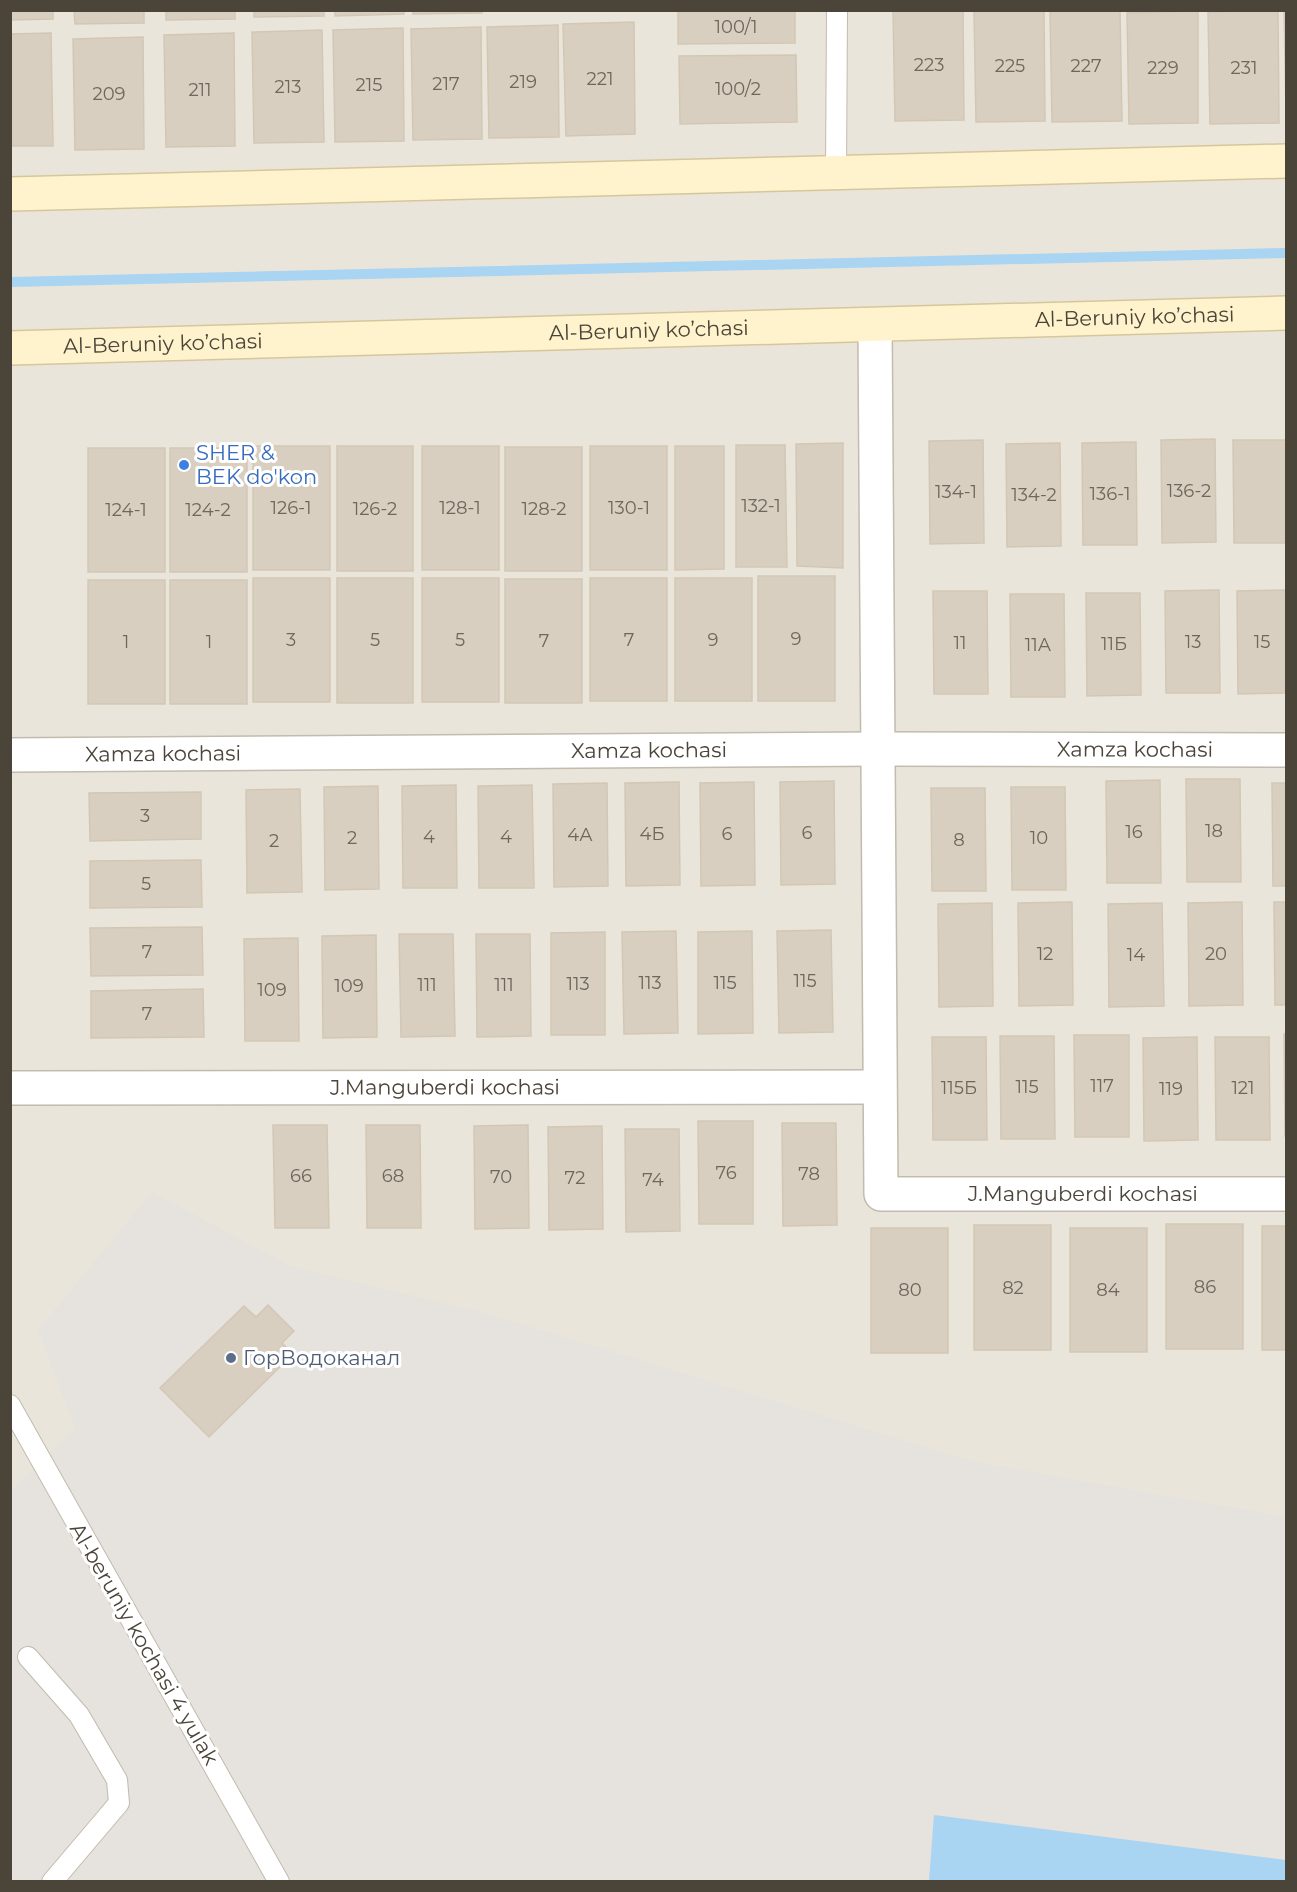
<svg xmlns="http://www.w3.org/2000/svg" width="1297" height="1892" font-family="Montserrat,sans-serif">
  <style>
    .residential { fill: #eae5da }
    .industrial { fill: #e6e2dd }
    .water { fill: #a9d4f2 }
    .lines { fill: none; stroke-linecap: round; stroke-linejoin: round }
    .stream { stroke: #a9d4f2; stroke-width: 10 }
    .building { fill: #d8cfc1; stroke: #d3c7b4; stroke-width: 1.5 }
    .service-casing { stroke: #c2bbae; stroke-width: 22 }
    .minor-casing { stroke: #c2bbae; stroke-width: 36 }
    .secondary-casing { stroke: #d6c79b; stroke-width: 36 }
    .service { stroke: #fff; stroke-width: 20 }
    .minor { stroke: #fff; stroke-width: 33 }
    .secondary { stroke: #fff3cd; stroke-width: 33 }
    .shop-dot { fill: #3f7fe0; stroke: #fff; stroke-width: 2 }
    .service-dot { fill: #5c6f8a; stroke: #fff; stroke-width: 2 }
    .labels { text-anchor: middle; stroke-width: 6; stroke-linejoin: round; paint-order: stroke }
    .number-label { font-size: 18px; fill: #6e675b }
    .street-label { font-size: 21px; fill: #4b4439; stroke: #fff }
    .shop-label { font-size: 21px; fill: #366cbe; stroke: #fff; text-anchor: start }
    .service-label { font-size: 21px; fill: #4e5e75; stroke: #fff; text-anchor: start }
  </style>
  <rect width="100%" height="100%" fill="#f6f3ec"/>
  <path class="residential" d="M11,11H1286V1881L11,1882Z"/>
  <path class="industrial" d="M152,1192L290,1266L489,1314L975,1462L1286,1517V1881L11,1882V1490L75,1429L38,1330Z"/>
  <path class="water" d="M934,1815L1286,1860V1881H929Z"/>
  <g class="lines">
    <path class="stream" d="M10,282L1286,253"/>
  </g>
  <g class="building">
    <path d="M10,10H53V19L10,20Z"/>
    <path d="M74,10H144V23L75,24Z"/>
    <path d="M166,10H235V19L166,20Z"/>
    <path d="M254,10H324V16L254,17Z"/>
    <path d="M335,10H404V14L335,16Z"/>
    <path d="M413,10H482V13L413,14Z"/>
    <path d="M678,10H795V43L678,44Z"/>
    <path d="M893,10H963L964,120L895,121Z"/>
    <path d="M1044,10L1045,121L976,122L974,11Z"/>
    <path d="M1120,10L1122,121L1052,122L1050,11Z"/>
    <path d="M1278,10L1279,123L1210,124L1208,12Z"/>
    <path d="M1284,10H1286V115Z"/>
    <path d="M1198,11V123L1129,124L1127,13Z"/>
    <path d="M634,22L635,134L566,136L563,24Z"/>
    <path d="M558,25L559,137L489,138L487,27Z"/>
    <path d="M481,27L482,139L413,140L411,29Z"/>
    <path d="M403,28L404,141L335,142L333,30Z"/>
    <path d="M322,30L324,142L254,143L252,32Z"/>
    <path d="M51,33L53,146H10V34Z"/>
    <path d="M234,33L235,146L166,147L164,35Z"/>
    <path d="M143,37L144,149L75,150L73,39Z"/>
    <path d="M796,55L797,122L680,124L679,56Z"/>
    <path d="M1215,439L1216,542L1162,543L1161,440Z"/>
    <path d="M983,440L984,543L930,544L929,441Z"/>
    <path d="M1233,440H1286V543H1234Z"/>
    <path d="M1136,442L1137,545H1083L1082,443Z"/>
    <path d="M843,443V568L797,566L796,444Z"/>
    <path d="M1060,443L1061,546L1007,547L1006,444Z"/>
    <path d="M736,445H785L787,567H736Z"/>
    <rect x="253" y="446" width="77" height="124"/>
    <rect x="337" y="446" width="76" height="125"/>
    <rect x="422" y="446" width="77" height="124"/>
    <rect x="590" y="446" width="77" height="124"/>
    <path d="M675,446H724V569L675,570Z"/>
    <rect x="505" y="447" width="77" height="124"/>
    <rect x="88" y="448" width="77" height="124"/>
    <rect x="170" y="448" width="77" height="124"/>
    <rect x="758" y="576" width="77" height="125"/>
    <rect x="253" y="578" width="77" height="124"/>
    <rect x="337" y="578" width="76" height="125"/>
    <rect x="422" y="578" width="77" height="124"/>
    <rect x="590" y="578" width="77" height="123"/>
    <rect x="675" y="578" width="77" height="123"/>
    <rect x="505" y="579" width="77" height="124"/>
    <rect x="88" y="580" width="77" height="124"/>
    <rect x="170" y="580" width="77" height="124"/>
    <path d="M1219,590L1220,693H1166L1165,591Z"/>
    <path d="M1286,590V693L1238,694L1237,591Z"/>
    <path d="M933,591H987L988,694H934Z"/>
    <path d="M1086,593H1140L1141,695L1087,696Z"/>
    <path d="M1010,594H1064L1065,697H1011Z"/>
    <path d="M1186,779H1240L1241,882H1187Z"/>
    <path d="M1160,780L1161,883H1107L1106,781Z"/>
    <path d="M834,781L835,884L781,885L780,782Z"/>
    <path d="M679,782L680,885L626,886L625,783Z"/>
    <path d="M754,782L755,885L701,886L700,783Z"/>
    <path d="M607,783L608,886L554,887L553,784Z"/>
    <path d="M1272,783H1286V886H1273Z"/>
    <path d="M456,785L457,888H403L402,786Z"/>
    <path d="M532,785L534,888H479L478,786Z"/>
    <path d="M378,786L379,889L325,890L324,787Z"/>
    <path d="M1011,787H1065L1066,890H1012Z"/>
    <path d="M931,788H985L986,891H932Z"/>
    <path d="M300,789L302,892L247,893L246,790Z"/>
    <path d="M201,792V839L90,841L89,793Z"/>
    <path d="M201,860L202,907L90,908V861Z"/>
    <path d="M1072,902L1073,1005L1019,1006L1018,903Z"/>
    <path d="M1242,902L1243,1005L1189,1006L1188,903Z"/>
    <path d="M1274,902H1286V1005H1275Z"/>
    <path d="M992,903L993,1006L939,1007L938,904Z"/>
    <path d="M1162,903L1164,1006L1109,1007L1108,904Z"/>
    <path d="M202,927L203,975L91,976L90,928Z"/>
    <path d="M831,930L833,1032L779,1033L777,931Z"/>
    <path d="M676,931L678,1033L624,1034L622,932Z"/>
    <path d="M752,931L753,1033L698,1034V932Z"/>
    <path d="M605,932V1035H551V933Z"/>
    <path d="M399,934H453L455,1036L401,1037Z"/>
    <path d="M476,934H530L531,1036L477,1037Z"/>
    <path d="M376,935L377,1037L323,1038L322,936Z"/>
    <path d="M298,938L299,1041H245L244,939Z"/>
    <path d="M203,989L204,1037L91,1038V991Z"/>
    <path d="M1284,1034H1286V1136H1285Z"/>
    <path d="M1074,1035H1129V1137H1075Z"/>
    <path d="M1000,1036H1054L1055,1139H1001Z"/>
    <path d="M932,1037H986L987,1140H933Z"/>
    <path d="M1197,1037L1198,1140L1144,1141L1143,1038Z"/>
    <path d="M1215,1037H1269L1270,1140H1216Z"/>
    <path d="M698,1121H753V1224H699Z"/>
    <path d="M782,1123H836L837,1225L783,1226Z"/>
    <path d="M273,1125H327L329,1228H275Z"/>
    <path d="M366,1125H420L421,1228H367Z"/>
    <path d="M528,1125L529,1228L475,1229L474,1126Z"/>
    <path d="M602,1126L603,1229L549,1230L548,1127Z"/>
    <path d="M625,1129H679L680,1231L626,1232Z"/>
    <rect x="1166" y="1224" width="77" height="125"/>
    <rect x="974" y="1225" width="77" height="125"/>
    <rect x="1262" y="1226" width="24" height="124"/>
    <rect x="871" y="1228" width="77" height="125"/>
    <rect x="1070" y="1228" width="77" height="124"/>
    <path d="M268,1305L294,1331L282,1343L293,1354L209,1437L160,1388L244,1306L256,1317Z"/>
  </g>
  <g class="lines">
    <g class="service-casing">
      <g id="service">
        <path d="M836,173L837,10"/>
        <path d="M10,1405L279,1882"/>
        <path d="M28,1657L79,1715L117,1780L119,1803L52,1882"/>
      </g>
    </g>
    <g class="minor-casing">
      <g id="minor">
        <path id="s1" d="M875,325L881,1194H1286"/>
        <path id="s2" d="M10,755L879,749L1286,750"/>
        <path id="s3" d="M10,1088L879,1087"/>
      </g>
    </g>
    <g class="secondary-casing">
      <g id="secondary">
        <path d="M10,194L1286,161"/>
        <path id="s4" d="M10,348L1286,313"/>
      </g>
    </g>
    <use href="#service" class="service"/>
    <use href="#minor" class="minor"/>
    <use href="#secondary" class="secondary"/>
  </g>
  <circle class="shop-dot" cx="184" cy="465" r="6"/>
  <circle class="service-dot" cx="231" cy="1358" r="6"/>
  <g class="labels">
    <g class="number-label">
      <text x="736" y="33">100/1</text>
      <text x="929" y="71">223</text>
      <text x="1010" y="72">225</text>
      <text x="1086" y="72">227</text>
      <text x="1163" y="74">229</text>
      <text x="1244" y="74">231</text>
      <text x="600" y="85">221</text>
      <text x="523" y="88">219</text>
      <text x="446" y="90">217</text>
      <text x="369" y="91">215</text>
      <text x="288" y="93">213</text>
      <text x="738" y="95">100/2</text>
      <text x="200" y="96">211</text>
      <text x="109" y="100">209</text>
      <text x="1189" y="497">136-2</text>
      <text x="956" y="498">134-1</text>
      <text x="1110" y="500">136-1</text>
      <text x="1034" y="501">134-2</text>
      <text x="761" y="512">132-1</text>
      <text x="291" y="514">126-1</text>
      <text x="460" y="514">128-1</text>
      <text x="629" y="514">130-1</text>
      <text x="375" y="515">126-2</text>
      <text x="544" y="515">128-2</text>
      <text x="126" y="516">124-1</text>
      <text x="208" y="516">124-2</text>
      <text x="796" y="645">9</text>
      <text x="291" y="646">3</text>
      <text x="375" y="646">5</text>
      <text x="460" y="646">5</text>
      <text x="629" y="646">7</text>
      <text x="713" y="646">9</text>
      <text x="544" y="647">7</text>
      <text x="126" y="648">1</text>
      <text x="209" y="648">1</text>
      <text x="1193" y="648">13</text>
      <text x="1262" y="648">15</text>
      <text x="960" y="649">11</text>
      <text x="1114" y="650">11Б</text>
      <text x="1038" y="651">11А</text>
      <text x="145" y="822">3</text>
      <text x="1214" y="837">18</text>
      <text x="1134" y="838">16</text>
      <text x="807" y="839">6</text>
      <text x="652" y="840">4Б</text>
      <text x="727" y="840">6</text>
      <text x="580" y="841">4А</text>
      <text x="429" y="843">4</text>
      <text x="506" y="843">4</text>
      <text x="352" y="844">2</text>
      <text x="1039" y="844">10</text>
      <text x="959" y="846">8</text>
      <text x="274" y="847">2</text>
      <text x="146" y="890">5</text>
      <text x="147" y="958">7</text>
      <text x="1045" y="960">12</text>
      <text x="1216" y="960">20</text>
      <text x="1136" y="961">14</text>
      <text x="805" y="987">115</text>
      <text x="650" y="989">113</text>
      <text x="725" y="989">115</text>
      <text x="578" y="990">113</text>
      <text x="427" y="991">111</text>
      <text x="504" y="991">111</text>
      <text x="349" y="992">109</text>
      <text x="272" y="996">109</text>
      <text x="147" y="1020">7</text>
      <text x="1102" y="1092">117</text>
      <text x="1027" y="1093">115</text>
      <text x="959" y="1094">115Б</text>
      <text x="1243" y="1094">121</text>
      <text x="1171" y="1095">119</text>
      <text x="726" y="1179">76</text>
      <text x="809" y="1180">78</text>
      <text x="301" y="1182">66</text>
      <text x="393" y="1182">68</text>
      <text x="501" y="1183">70</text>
      <text x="575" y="1184">72</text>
      <text x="653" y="1186">74</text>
      <text x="1205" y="1293">86</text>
      <text x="1013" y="1294">82</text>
      <text x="910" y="1296">80</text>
      <text x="1108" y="1296">84</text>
    </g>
    <g class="street-label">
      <text dy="7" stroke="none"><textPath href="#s4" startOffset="1125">Al-Beruniy ko’chasi</textPath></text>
      <text dy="7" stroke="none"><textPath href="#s4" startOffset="639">Al-Beruniy ko’chasi</textPath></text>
      <text dy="7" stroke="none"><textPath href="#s4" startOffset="153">Al-Beruniy ko’chasi</textPath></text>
      <text dy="7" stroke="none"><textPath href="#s2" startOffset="1125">Xamza kochasi</textPath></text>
      <text dy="7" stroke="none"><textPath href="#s2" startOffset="639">Xamza kochasi</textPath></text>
      <text dy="7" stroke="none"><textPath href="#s2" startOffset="153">Xamza kochasi</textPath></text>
      <text dy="7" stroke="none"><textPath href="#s3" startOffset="435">J.Manguberdi kochasi</textPath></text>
      <text dy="7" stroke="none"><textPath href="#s1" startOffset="1071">J.Manguberdi kochasi</textPath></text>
      <text transform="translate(144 1644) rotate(60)" y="7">Al-beruniy kochasi 4 yulak</text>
    </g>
    <g class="shop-label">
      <text x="196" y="460">SHER &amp;<tspan x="196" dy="24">BEK do'kon</tspan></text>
    </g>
    <g class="service-label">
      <text x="243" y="1365">ГорВодоканал</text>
    </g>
  </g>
  <rect width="1297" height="1892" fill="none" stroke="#4b4439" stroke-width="24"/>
</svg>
